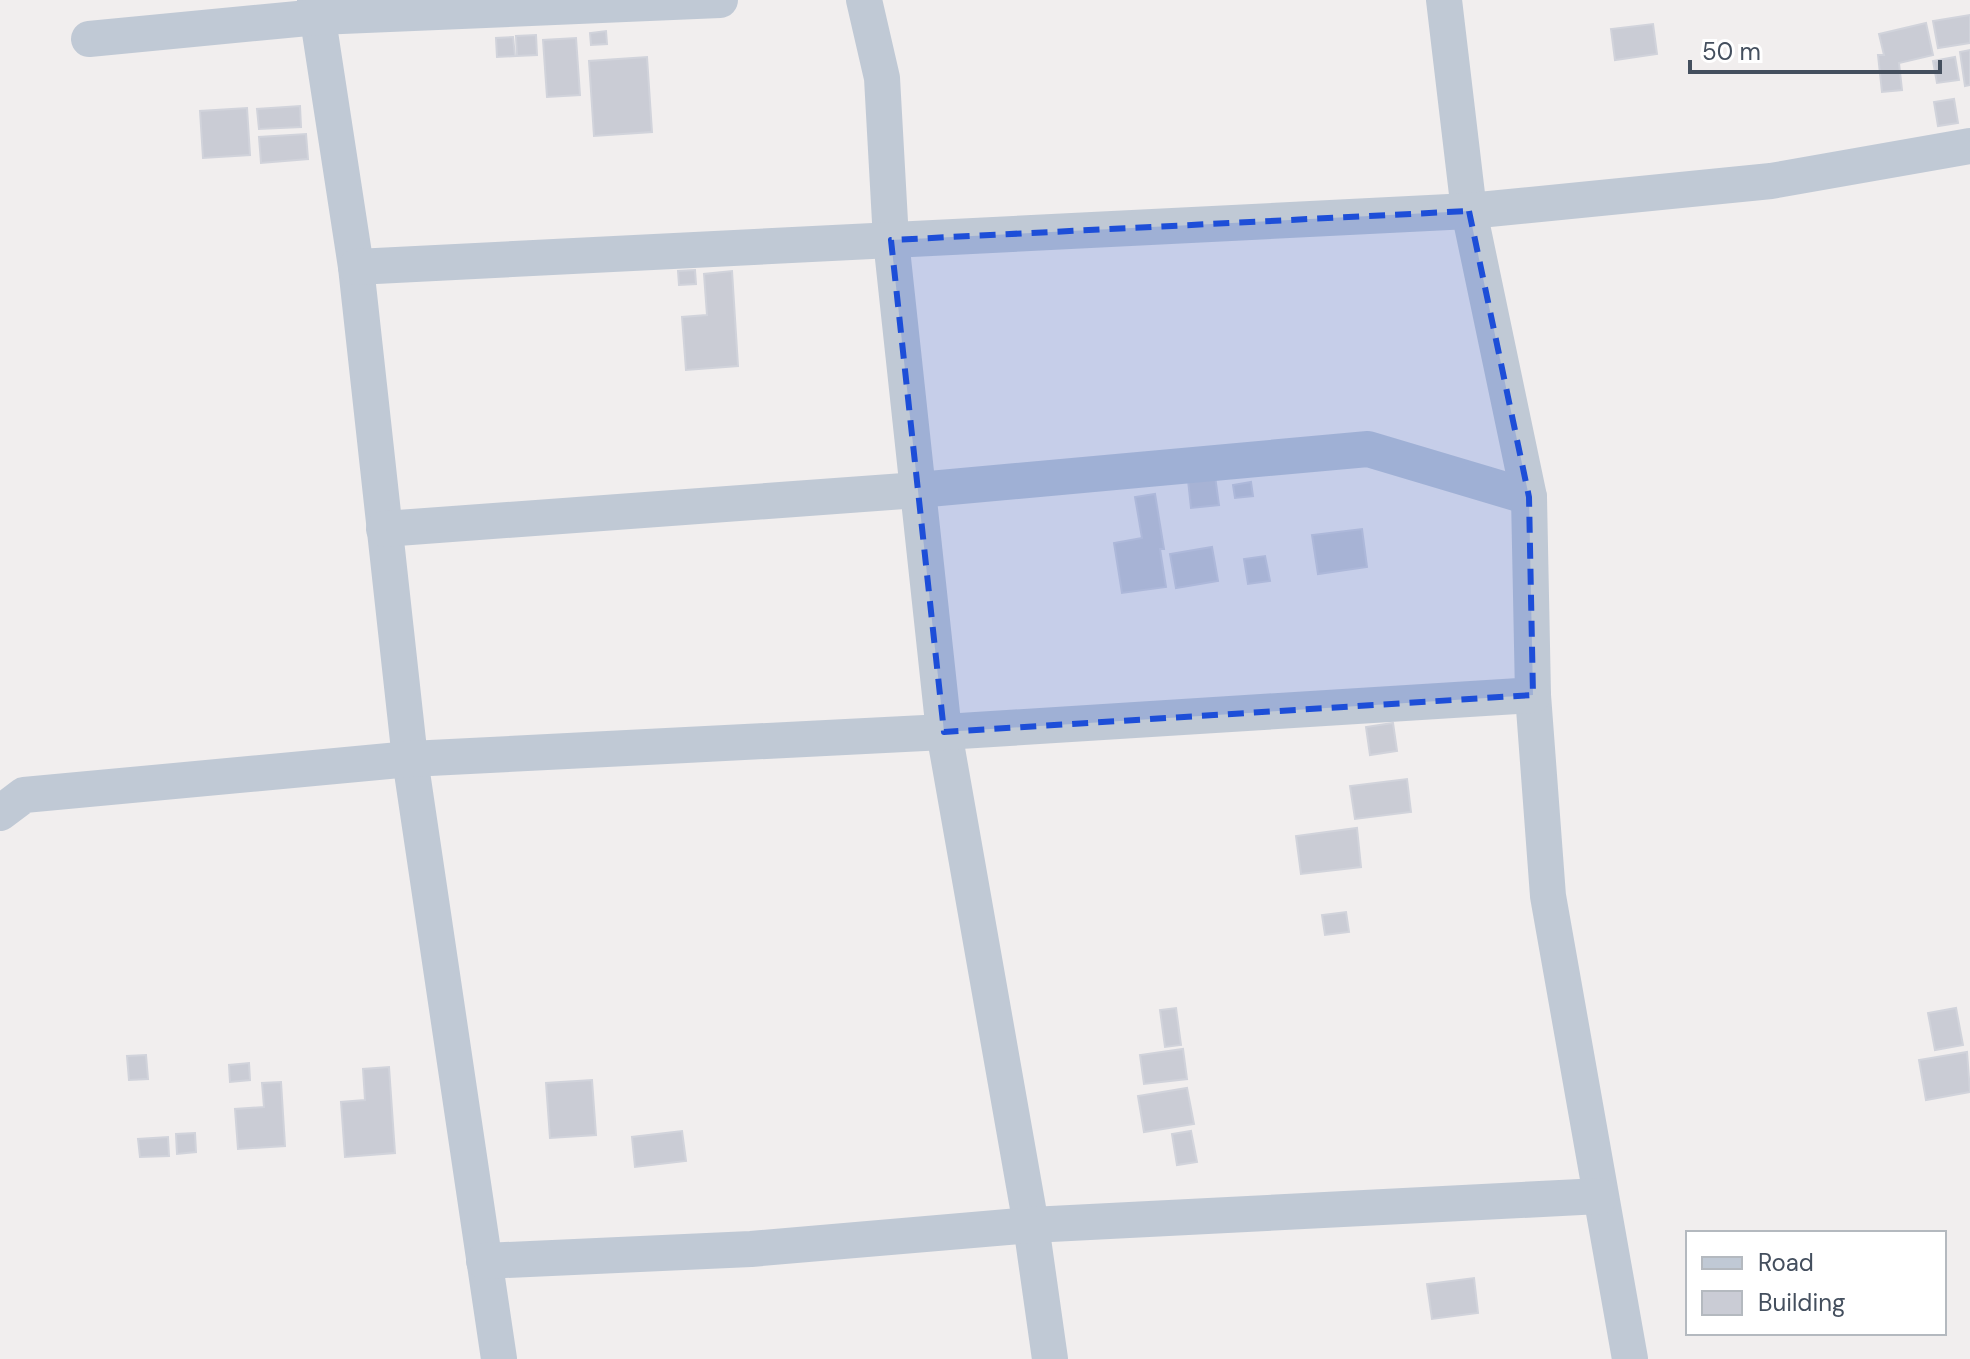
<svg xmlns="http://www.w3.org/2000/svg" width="1970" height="1359" font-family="'DM Sans',sans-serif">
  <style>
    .building { fill: #caccd5; stroke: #d1d3db; stroke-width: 2 }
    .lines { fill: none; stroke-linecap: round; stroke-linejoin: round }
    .minor { stroke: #c0c9d5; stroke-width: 36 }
    .marked { fill: #1d4ed8; fill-opacity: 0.2; stroke: #1d4ed8; stroke-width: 6; stroke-dasharray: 16 10; stroke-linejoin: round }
  </style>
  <rect width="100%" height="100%" fill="#f1eeee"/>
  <g class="building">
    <path d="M1970,15V43L1938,48L1933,21Z"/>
    <path d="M1926,23L1933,55L1899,63L1902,90L1882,92L1878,55H1884L1879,34Z"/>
    <path d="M1653,24L1657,54L1615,60L1611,29Z"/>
    <path d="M606,31L607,44L591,45L590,33Z"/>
    <path d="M536,35L537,55L517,56L516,36Z"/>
    <path d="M513,37L515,56L497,57L496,38Z"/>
    <path d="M576,38L580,95L547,97L543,40Z"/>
    <path d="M1970,50V85L1965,86L1960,52Z"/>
    <path d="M647,57L652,132L594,136L589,61Z"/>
    <path d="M1955,57L1959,80L1937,83L1933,61Z"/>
    <path d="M1954,99L1958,123L1938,126L1934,102Z"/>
    <path d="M300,106L301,127L259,129L257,109Z"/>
    <path d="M247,108L250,155L203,158L200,111Z"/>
    <path d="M306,134L308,159L261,163L259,137Z"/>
    <path d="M695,270L696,284L679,285L678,271Z"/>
    <path d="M732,271L738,366L686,370L682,317L707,315L704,274Z"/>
    <path d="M1215,476L1219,505L1191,508L1188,480Z"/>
    <path d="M1251,482L1253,496L1235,498L1233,485Z"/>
    <path d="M1155,494L1164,549H1160L1166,587L1122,593L1114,543L1142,538L1135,497Z"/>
    <path d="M1362,529L1367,567L1318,574L1312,535Z"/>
    <path d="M1212,547L1218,581L1176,588L1170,554Z"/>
    <path d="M1265,556L1270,581L1248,584L1244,559Z"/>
    <path d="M1393,723L1397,751L1370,755L1366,727Z"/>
    <path d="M1407,779L1411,812L1355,819L1350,786Z"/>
    <path d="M1357,828L1361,867L1301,874L1296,836Z"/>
    <path d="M1346,912L1349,932L1325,935L1322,915Z"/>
    <path d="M1176,1008L1181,1045L1165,1047L1160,1010Z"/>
    <path d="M1956,1008L1963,1045L1935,1050L1928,1013Z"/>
    <path d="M1183,1049L1187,1079L1144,1084L1140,1055Z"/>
    <path d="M1967,1052L1970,1092L1926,1100L1919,1060Z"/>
    <path d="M146,1055L148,1079L129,1080L127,1056Z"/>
    <path d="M249,1063L250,1080L230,1082L229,1065Z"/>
    <path d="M389,1067L395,1153L345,1157L341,1102L365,1100L363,1069Z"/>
    <path d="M592,1080L596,1135L550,1138L546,1083Z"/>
    <path d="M281,1082L285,1146L238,1149L235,1109L264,1107L262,1083Z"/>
    <path d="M1187,1088L1194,1124L1144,1132L1138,1096Z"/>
    <path d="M682,1131L686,1161L635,1167L632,1137Z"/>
    <path d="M1191,1131L1197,1162L1177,1165L1172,1134Z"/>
    <path d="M195,1133L196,1152L177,1154L176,1134Z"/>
    <path d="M168,1137L169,1156L140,1157L138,1139Z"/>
    <path d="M1474,1278L1478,1313L1432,1319L1427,1284Z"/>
  </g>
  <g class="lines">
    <g class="minor">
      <path d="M315,0L356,267L410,759L499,1359"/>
      <path d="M864,0L882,78L891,240L944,732L1031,1225L1050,1359"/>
      <path d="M1444,0L1469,211L1529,497L1533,695L1548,896L1630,1359"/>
      <path d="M89,39L318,17L720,0"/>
      <path d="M356,267L1469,211L1771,181L1970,146"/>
      <path d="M384,529L918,490L1368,449L1529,497"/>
      <path d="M0,813L24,795L410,759L944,732L1533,695"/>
      <path d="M484,1261L751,1249L1031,1225L1600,1196"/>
    </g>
  </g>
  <path class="marked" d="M1469,211L1529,497L1533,695L944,732L891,240Z"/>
  <rect x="1686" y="1231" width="260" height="104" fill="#ffffff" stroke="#b4b9bf" stroke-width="2"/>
  <rect x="1702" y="1257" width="40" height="12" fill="#c0c9d5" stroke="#b4b9bf" stroke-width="2"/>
  <text x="1758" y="1271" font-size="24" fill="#444f5e">Road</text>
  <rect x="1702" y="1291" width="40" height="24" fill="#caccd5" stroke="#b4b9bf" stroke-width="2"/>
  <text x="1758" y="1311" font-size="24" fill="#444f5e">Building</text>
  <path d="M1690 60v12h250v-12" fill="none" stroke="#444f5e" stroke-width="4"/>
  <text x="1702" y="60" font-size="24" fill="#444f5e" stroke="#ffffff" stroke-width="6" paint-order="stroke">50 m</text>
</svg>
